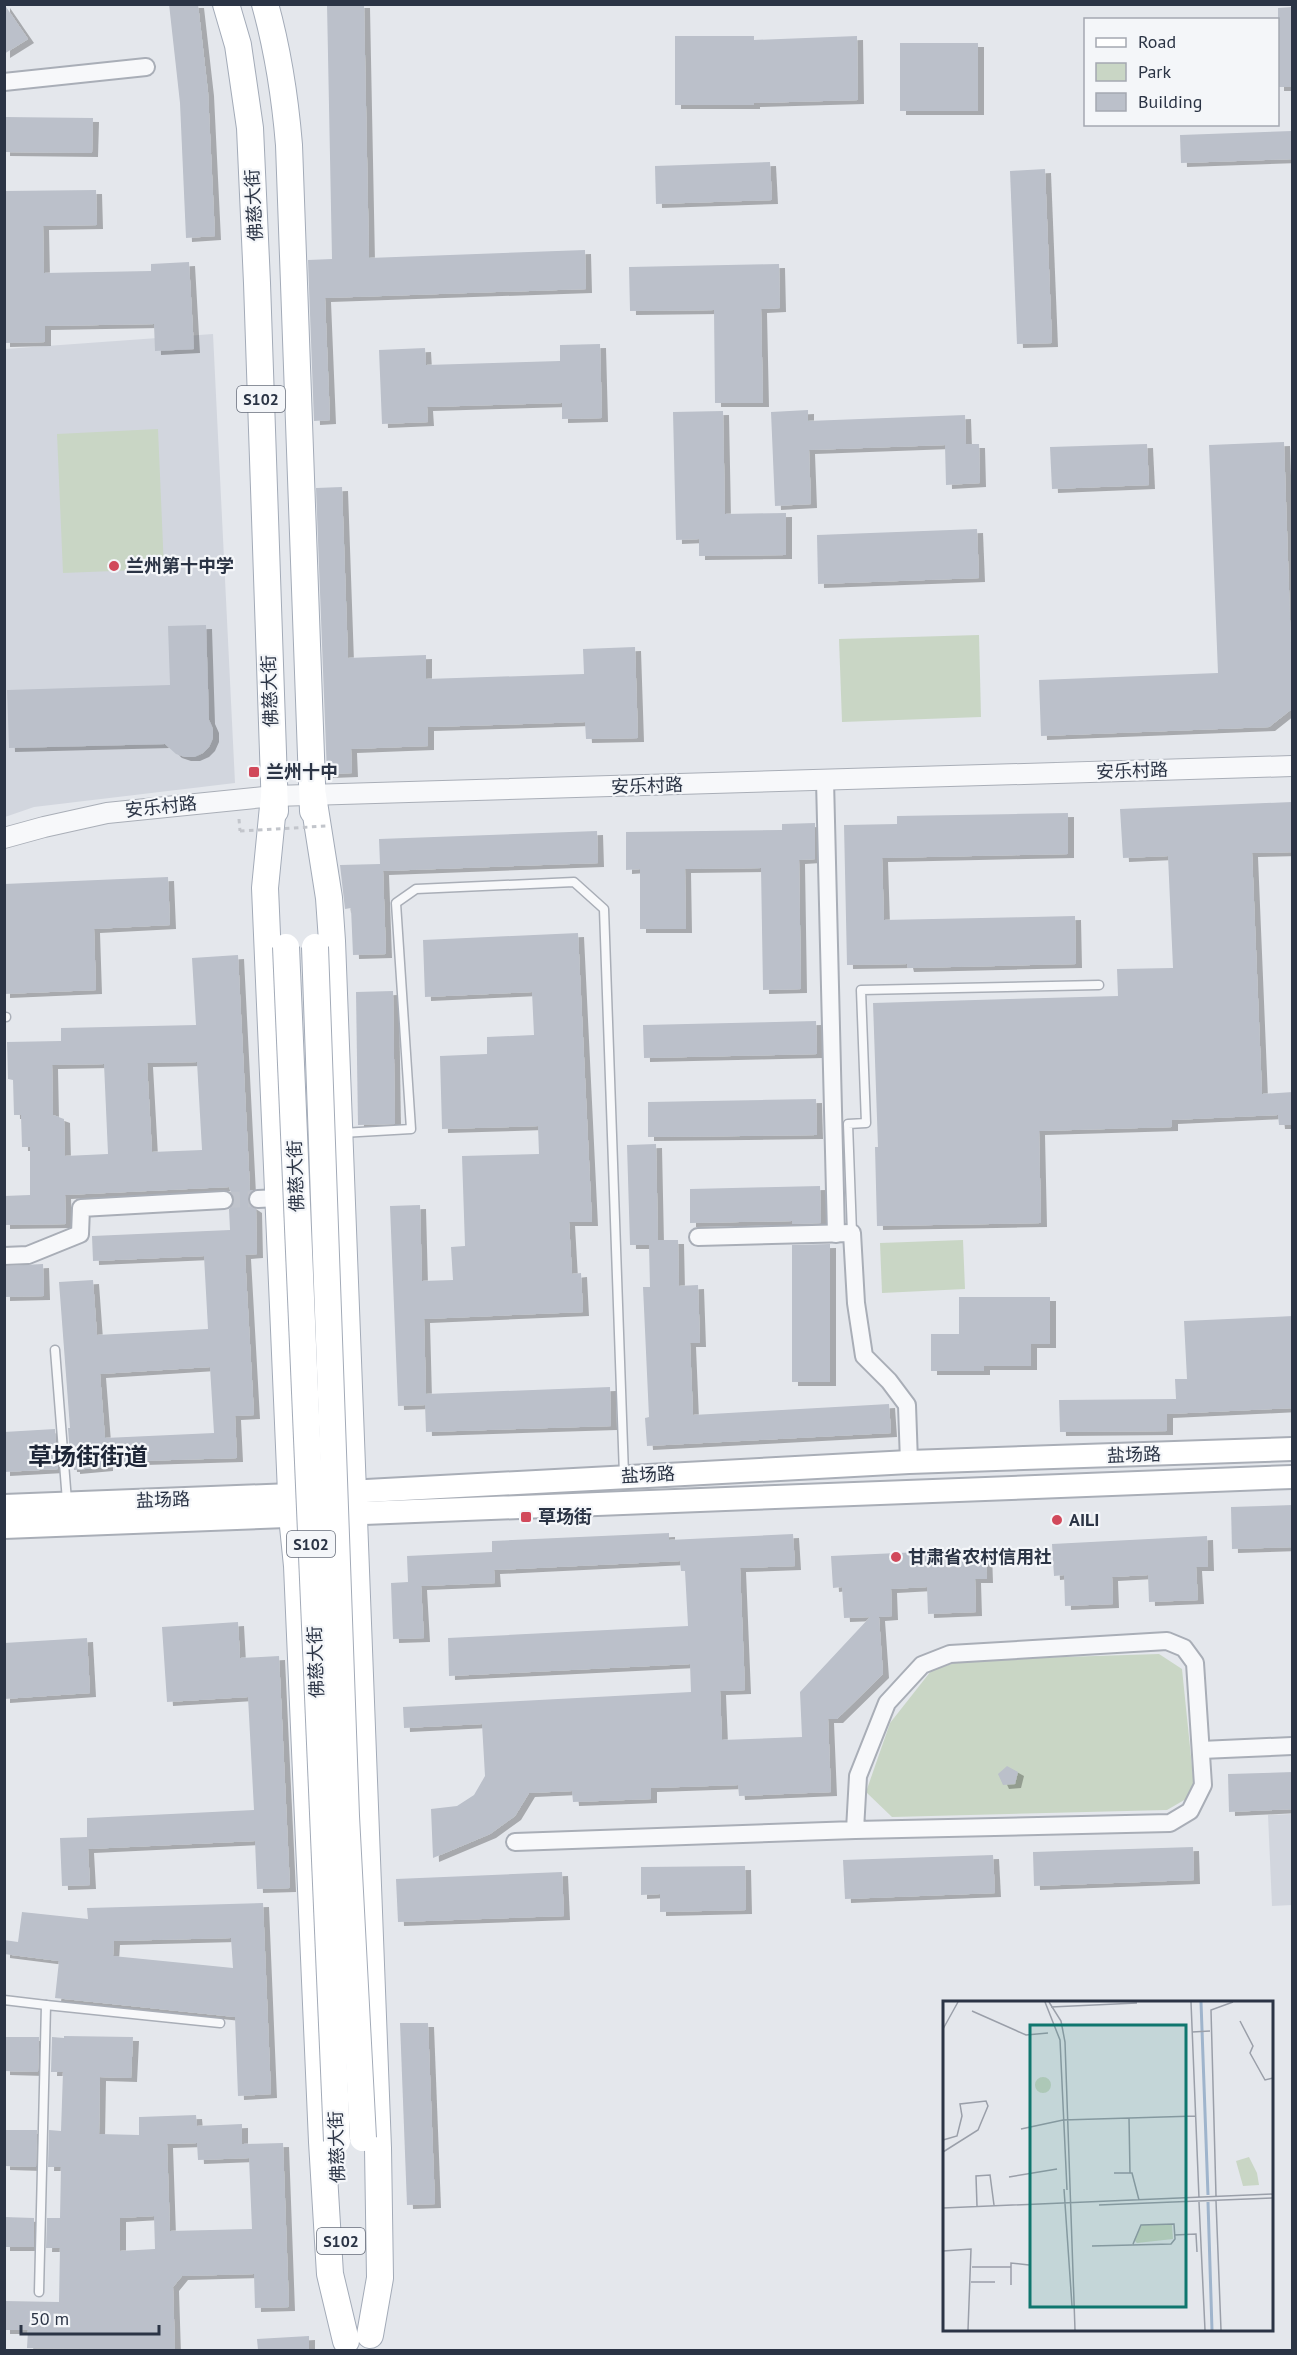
<svg xmlns="http://www.w3.org/2000/svg" width="1297" height="2355" font-family="'PT Sans','Noto Sans SC',sans-serif">
  <style>
    .built { fill: #d2d6de }
    .green { fill: #c9d6c5 }
    .building { fill: #bbc0ca; fill-rule: evenodd; filter: url(#shadow) }
    .lines { fill: none; stroke-linecap: round; stroke-linejoin: round }
    .minor-tunnel { stroke: #bfc3cb; stroke-width: 16; stroke-dasharray: 16 8; stroke-linecap: butt }
    .service-casing { stroke: #a9aeb7; stroke-width: 11 }
    .minor-casing { stroke: #a9aeb7; stroke-width: 20 }
    .tertiary-casing { stroke: #a9aeb7; stroke-width: 22 }
    .secondary-casing { stroke: #a9aeb7; stroke-width: 26 }
    .primary-casing { stroke: #a3abb8; stroke-width: 28 }
    .path { stroke: #c2c5cb; stroke-width: 3; stroke-dasharray: 4.5 4.5; stroke-linecap: butt }
    .service { stroke: #f7f8fa; stroke-width: 8 }
    .minor { stroke: #f7f8fa; stroke-width: 16 }
    .tertiary { stroke: #f7f8fa; stroke-width: 20 }
    .secondary { stroke: #fff; stroke-width: 22 }
    .primary { stroke: #fff; stroke-width: 26 }
    .primary-bridge-casing { stroke: #a3abb8; stroke-width: 28; stroke-linecap: butt }
    .path-bridge { stroke: #c2c5cb; stroke-width: 3; stroke-dasharray: 4.5 4.5; stroke-linecap: butt }
    .primary-bridge { stroke: #fff; stroke-width: 26 }
    .poi-dot { fill: #d1495b; stroke: #f4f6f9; stroke-width: 2 }
    .labels { text-anchor: middle; stroke-width: 4.5; stroke-linejoin: round; paint-order: stroke }
    .shield { fill: #f4f6f9; stroke: #676e7b; stroke-width: 1.5 }
    .shield-label { font-size: 16px; font-weight: bold; fill: #2b3445 }
    .street-label { font-size: 18px; fill: #2b3445; stroke: #f4f6f9 }
    .poi-label { font-size: 18px; font-weight: bold; fill: #2b3445; stroke: #f4f6f9; text-anchor: start }
    .district-label { font-size: 24px; font-weight: bold; fill: #1d2536; stroke: #f4f6f9 }
    .inset-river { fill: none; stroke: #9fb4cc; stroke-width: 3 }
    .inset-road { fill: none; stroke: #9a9fa9; stroke-width: 1.5 }
    .view { fill: #0f766e; fill-opacity: 0.15; stroke: #0f766e; stroke-width: 3 }
    .inset-edge { fill: none; stroke: #2b3445; stroke-width: 3 }
  </style>
  <defs>
    <filter id="shadow"><feDropShadow dx="6" dy="4" stdDeviation="0" flood-color="#0004"/></filter>
  </defs>
  <rect width="100%" height="100%" fill="#e4e7ec"/>
  <g class="built">
    <path d="M213,334L235,783L34,807L5,817V349Z"/>
    <path d="M1292,1814V1905L1272,1906L1268,1815Z"/>
  </g>
  <g class="green">
    <path d="M158,429L164,569L63,573L57,434Z"/>
    <path d="M979,635L981,717L842,722L839,639Z"/>
    <path d="M963,1240L965,1289L882,1293L880,1243Z"/>
    <path d="M1159,1654L1182,1669L1194,1786L1186,1799L1167,1810L892,1817L866,1792L890,1723L931,1671L963,1660Z"/>
  </g>
  <g class="building">
    <path d="M4,4L28,39L4,54Z"/>
    <path d="M169,4H198L208,92L215,236L186,238L180,103Z"/>
    <path d="M327,4H364L369,258L585,250L586,289L325,298L330,420L314,421L308,260L332,259Z"/>
    <path d="M1293,7V87H1278V8Z"/>
    <path d="M675,36H754V40L857,36L858,100L754,103V105H675Z"/>
    <rect x="900" y="43" width="78" height="68"/>
    <path d="M4,117L93,118L92,153L4,152Z"/>
    <path d="M1292,131L1293,159L1181,163L1180,135Z"/>
    <path d="M770,162L772,200L656,204L655,166Z"/>
    <path d="M1045,169L1052,343L1017,344L1010,171Z"/>
    <path d="M96,190L97,225L43,226L44,273L151,271V264L189,262L194,349L155,351L154,324L45,326V342L4,343V191Z"/>
    <path d="M779,264L780,308L761,309L763,403H715L714,310L630,311L629,267Z"/>
    <path d="M600,344L602,418L562,419V403L427,407L428,422L382,424L379,350L425,348L426,365L560,361V345Z"/>
    <path d="M808,410V421L965,415L966,444H979L980,483L946,485L945,445L809,450L811,504L775,506L771,412Z"/>
    <path d="M723,411L725,514L786,513V555L699,556V539L676,540L673,412Z"/>
    <path d="M1284,442L1293,708L1269,727L1041,736L1039,680L1218,673L1209,445Z"/>
    <path d="M1147,444L1149,485L1052,489L1050,447Z"/>
    <path d="M342,487L348,658L426,655V679L584,674L583,649L635,647L638,738L586,739L585,722L428,727V746L351,749L352,773L327,774L316,488Z"/>
    <path d="M977,529L979,578L818,584L817,535Z"/>
    <path d="M206,625L209,720L213,729V738L209,747L203,753L194,757H185L176,754L165,744L9,748L7,690L170,685L168,626Z"/>
    <path d="M1292,802L1293,852L1252,853L1262,1094L1293,1092V1125H1279L1278,1115L1172,1120V1127L1039,1131L1041,1223L877,1226L875,1147H878L873,1003L1118,996L1117,969L1173,968L1168,856L1123,858L1120,809Z"/>
    <path d="M1068,813V854L882,858L884,920L1075,916L1076,964L908,968L907,964L847,965L844,825L897,824V816Z"/>
    <path d="M815,823V859L799,860L801,989L763,990L761,868L685,869L686,929H640V869L626,870V832L782,830V824Z"/>
    <path d="M597,831L598,863L383,871L386,954L353,955L351,908L345,909L340,865L380,864L379,839Z"/>
    <path d="M168,877L170,925L94,929L96,990L4,994V884Z"/>
    <path d="M578,933L592,1222H569L572,1274L581,1273L583,1312L424,1319L426,1394L610,1387L611,1426L426,1432L425,1405L398,1406L390,1206L420,1205L422,1281L453,1280L451,1247L465,1246L462,1156L539,1154L538,1126L442,1129L440,1056L487,1054V1037L534,1035L532,992L425,997L423,940Z"/>
    <path d="M238,955L250,1190H253L249,1194L248,1200L250,1205L256,1209L257,1254L245,1255L254,1415L235,1416L237,1458L107,1462V1467L74,1470V1468H71L68,1428H70L59,1282L93,1280L97,1335L208,1329L204,1256L93,1261L92,1236L230,1230L229,1209L234,1204V1199L229,1187L65,1195L66,1224L4,1225V1196L30,1195V1147H22L21,1115H14L13,1080L8,1079L7,1042L61,1041V1028L196,1025L192,958ZM197,1062L202,1150L152,1152L147,1063ZM104,1064L108,1154L65,1156L64,1119L53,1115L52,1065ZM210,1367L214,1433L105,1438L100,1374Z"/>
    <path d="M393,991L395,1124L358,1125L356,992Z"/>
    <path d="M816,1021L817,1054L644,1058L643,1025Z"/>
    <path d="M816,1099L817,1135L648,1137V1102Z"/>
    <path d="M656,1144L658,1240H678L679,1286L698,1285L700,1343H690L693,1415L889,1404L891,1433L647,1446L645,1418L649,1417L643,1287H650L649,1245H630L627,1145Z"/>
    <path d="M820,1186L821,1223L792,1224V1221L690,1223V1189Z"/>
    <path d="M830,1244V1382H792V1245Z"/>
    <path d="M43,1264L44,1296L4,1297V1266Z"/>
    <path d="M959,1297H1050V1344H1031V1366H984V1371H931V1334H959Z"/>
    <path d="M1293,1316V1408L1167,1414V1431L1060,1432L1059,1400L1176,1399L1175,1379H1187L1184,1321Z"/>
    <path d="M55,1429L58,1469L4,1472V1432Z"/>
    <path d="M1293,1505V1547L1232,1549L1231,1507Z"/>
    <path d="M669,1533V1540L793,1534L795,1566L740,1568L745,1690L720,1691L722,1740L802,1737L800,1692L870,1617L844,1618L842,1587L833,1588L831,1556L986,1549L987,1579H975L976,1612L928,1614L927,1587L891,1589L892,1616L879,1617L883,1674L837,1719H828L831,1792L739,1796L738,1785L651,1788V1799L573,1802L572,1791L529,1793L515,1816L490,1834L433,1858L431,1809L457,1806L474,1795L485,1776L482,1724L404,1728L403,1707L691,1692L690,1664L449,1676L448,1638L688,1626L685,1571H681L680,1561L494,1570L495,1583L421,1586L424,1638L393,1639L391,1583L408,1582L407,1556L492,1552V1541Z"/>
    <path d="M1207,1536L1208,1567H1196L1198,1600L1149,1602L1148,1575L1112,1577L1113,1604L1065,1606L1064,1575L1054,1576L1052,1544Z"/>
    <path d="M238,1622L240,1658L279,1656L290,1888L257,1889L255,1841L88,1849L90,1885L62,1886L60,1838L87,1837V1818L254,1810L248,1697L167,1702L162,1627Z"/>
    <path d="M87,1638L90,1693L4,1699V1643Z"/>
    <path d="M1007,1766L1018,1772L1015,1784L1003,1785L998,1774Z"/>
    <path d="M1293,1772V1809L1229,1812L1228,1774Z"/>
    <path d="M1193,1847L1194,1880L1034,1886L1033,1852Z"/>
    <path d="M993,1855L995,1893L845,1899L843,1860Z"/>
    <path d="M745,1866L746,1910L660,1912V1894L641,1895V1867Z"/>
    <path d="M562,1872L564,1916L398,1922L396,1879Z"/>
    <path d="M263,1903L271,2094L238,2096L235,2017L55,1998L59,1961L4,1954V1940L18,1942L22,1912L88,1919L87,1908ZM231,1938L233,1968L113,1956L114,1941Z"/>
    <path d="M400,2023H428L435,2204L407,2205Z"/>
    <path d="M64,2036L133,2037L131,2078L100,2077L99,2134L139,2135V2117L196,2115L197,2126L242,2124V2144L283,2143L289,2307L255,2308L254,2274L182,2276L173,2287L175,2350L27,2348L28,2330H4V2301L59,2302L60,2248H46L47,2218H60L61,2167H48L49,2130L61,2131L63,2072H51L52,2037L64,2038ZM197,2143L198,2160L249,2158L252,2229L170,2231L167,2144ZM154,2216L155,2249L120,2251V2218Z"/>
    <path d="M4,2037H39L38,2072L4,2071Z"/>
    <path d="M4,2130H37L36,2167L4,2166Z"/>
    <path d="M4,2217L34,2218V2247H4Z"/>
    <path d="M309,2336V2350H258L257,2339Z"/>
  </g>
  <g class="lines">
    <path class="minor-tunnel" d="M224,1200L258,1199"/>
    <g class="service-casing">
      <g id="service">
        <path d="M4,1017H6"/>
        <path d="M342,1133L411,1129L396,903L416,889L574,882L604,909L624,1475"/>
        <path d="M852,1233L848,1124L866,1123L861,990L1099,985"/>
        <path d="M55,1350L67,1501"/>
        <path d="M4,2000L46,2005"/>
        <path d="M39,2292L46,2005L220,2023"/>
      </g>
    </g>
    <g class="minor-casing">
      <g id="minor">
        <path d="M4,82L146,67"/>
        <path d="M825,780L836,1234"/>
        <path d="M258,1199L278,1198"/>
        <path d="M698,1237L852,1233L856,1303L864,1356L889,1381L907,1405L909,1462"/>
        <path d="M4,1256L28,1255L80,1234L81,1208L224,1200"/>
        <path d="M1201,1750L1292,1746"/>
        <path d="M515,1842L855,1830L1170,1823L1190,1811L1203,1785L1195,1663L1184,1648L1167,1641L950,1654L922,1665L887,1703L858,1776L855,1830"/>
      </g>
    </g>
    <g class="tertiary-casing">
      <path id="tertiary" d="M4,838L44,827L107,813L274,796L1292,766"/>
    </g>
    <g class="secondary-casing">
      <g id="secondary">
        <path d="M4,1506L292,1495L909,1462L1292,1449"/>
        <path d="M4,1527L1292,1477"/>
      </g>
    </g>
    <g class="primary-casing">
      <g id="primary">
        <path d="M226,4L238,45L250,128L257,283L275,811"/>
        <path d="M265,4C278,51 285,97 289,145L313,811"/>
        <path d="M274,796L265,888L292,1516L297,1566L322,2142L330,2274L346,2341"/>
        <path d="M313,796L329,898L332,941L378,2148L380,2278L370,2335"/>
      </g>
    </g>
    <path class="path" d="M239,819L240,831"/>
    <use href="#service" class="service"/>
    <use href="#minor" class="minor"/>
    <use href="#tertiary" class="tertiary"/>
    <use href="#secondary" class="secondary"/>
    <use href="#primary" class="primary"/>
    <g class="primary-bridge-casing">
      <g id="primary-bridge">
        <path d="M286,947L337,2141"/>
        <path d="M315,947L346,1816L363,2138"/>
      </g>
    </g>
    <path class="path-bridge" d="M240,831L327,826"/>
    <use href="#primary-bridge" class="primary-bridge"/>
  </g>
  <g class="poi-dot">
    <circle cx="114" cy="566" r="6"/>
    <rect x="248" y="766" width="12" height="12" rx="3"/>
    <rect x="520" y="1511" width="12" height="12" rx="3"/>
    <circle cx="1057" cy="1520" r="6"/>
    <circle cx="896" cy="1557" r="6"/>
  </g>
  <g class="labels">
    <g class="shield">
      <rect x="237" y="386" width="48" height="26" rx="4.5"/>
      <rect x="287" y="1531" width="48" height="26" rx="4.5"/>
      <rect x="317" y="2228" width="48" height="26" rx="4.5"/>
    </g>
    <g class="shield-label">
      <text x="261" y="405">S102</text>
      <text x="311" y="1550">S102</text>
      <text x="341" y="2247">S102</text>
    </g>
    <g class="street-label">
      <text transform="translate(254 205) rotate(-93)" y="6">佛慈大街</text>
      <text transform="translate(270 691) rotate(-92)" y="6">佛慈大街</text>
      <text transform="translate(1132 771) rotate(-2)" y="6">安乐村路</text>
      <text transform="translate(647 786) rotate(-2)" y="6">安乐村路</text>
      <text transform="translate(161 807) rotate(-6)" y="6">安乐村路</text>
      <text transform="translate(296 1176) rotate(-92)" y="6">佛慈大街</text>
      <text transform="translate(1134 1455) rotate(-2)" y="6">盐场路</text>
      <text transform="translate(648 1475) rotate(-3)" y="6">盐场路</text>
      <text transform="translate(163 1500) rotate(-2)" y="6">盐场路</text>
      <text transform="translate(316 1662) rotate(-92)" y="6">佛慈大街</text>
      <text transform="translate(337 2147) rotate(-92)" y="6">佛慈大街</text>
    </g>
    <g class="poi-label">
      <text x="126" y="572">兰州第十中学</text>
      <text x="266" y="778">兰州十中</text>
      <text x="538" y="1523">草场街</text>
      <text x="1069" y="1526">AILI</text>
      <text x="908" y="1563">甘肃省农村信用社</text>
    </g>
    <g class="district-label">
      <text x="88" y="1465">草场街街道</text>
    </g>
  </g>
  <g transform="translate(943 2001)">
    <rect width="330" height="330" fill="#e4e7ec"/>
    <path d="M92 84a8 8 0 1 1 16 0a8 8 0 1 1-16 0ZM306,156L314,172L316,184L300,185L293,160ZM199,224H229L230,238L194,242L191,239Z" fill="#c9d6c5"/>
    <path class="inset-river" d="M258,1L265,194M265,201L269,329"/>
    <path class="inset-road" d="M102,1L117,39L124,189M106,1L118,20L122,41L132,329M248,1L256,197M108,6L194,2M29,10L83,34L105,32M297,20L310,45L307,52L322,79L330,77M0,28L15,1M249,31L267,30M186,117L187,172M78,128L120,119L253,115M0,139L14,135L19,115L17,103L43,100L45,105L35,129L0,151M171,172H189L196,199M66,176L114,168M121,188L129,305M273,195L268,9L290,1M273,200L278,329M256,201L262,329M156,204L330,197M34,205L33,175L47,174L51,204M0,207L330,193M231,234L253,233L254,251M149,245L228,243L232,238L231,223L198,224L190,243M0,250L28,248L25,329M29,266H68M28,281H52M68,284V262L86,264"/>
    <path class="view" d="M87,24H243V306H87Z"/>
    <rect width="330" height="330" class="inset-edge"/>
  </g>
  <rect width="1297" height="2355" fill="none" stroke="#2b3445" stroke-width="12"/>
  <rect x="1084" y="18" width="195" height="108" fill="#f4f6f9" stroke="#a4a8b1" stroke-width="1.5"/>
  <rect x="1096" y="38" width="30" height="9" fill="#ffffff" stroke="#a4a8b1" stroke-width="1.5"/>
  <text x="1138" y="48" font-size="18" fill="#2b3445">Road</text>
  <rect x="1096" y="63" width="30" height="18" fill="#c9d6c5" stroke="#a4a8b1" stroke-width="1.5"/>
  <text x="1138" y="78" font-size="18" fill="#2b3445">Park</text>
  <rect x="1096" y="93" width="30" height="18" fill="#bbc0ca" stroke="#a4a8b1" stroke-width="1.5"/>
  <text x="1138" y="108" font-size="18" fill="#2b3445">Building</text>
  <path d="M21 2325v9h138v-9" fill="none" stroke="#2b3445" stroke-width="3"/>
  <text x="30" y="2325" font-size="18" fill="#2b3445" stroke="#f4f6f9" stroke-width="4.5" paint-order="stroke">50 m</text>
</svg>
